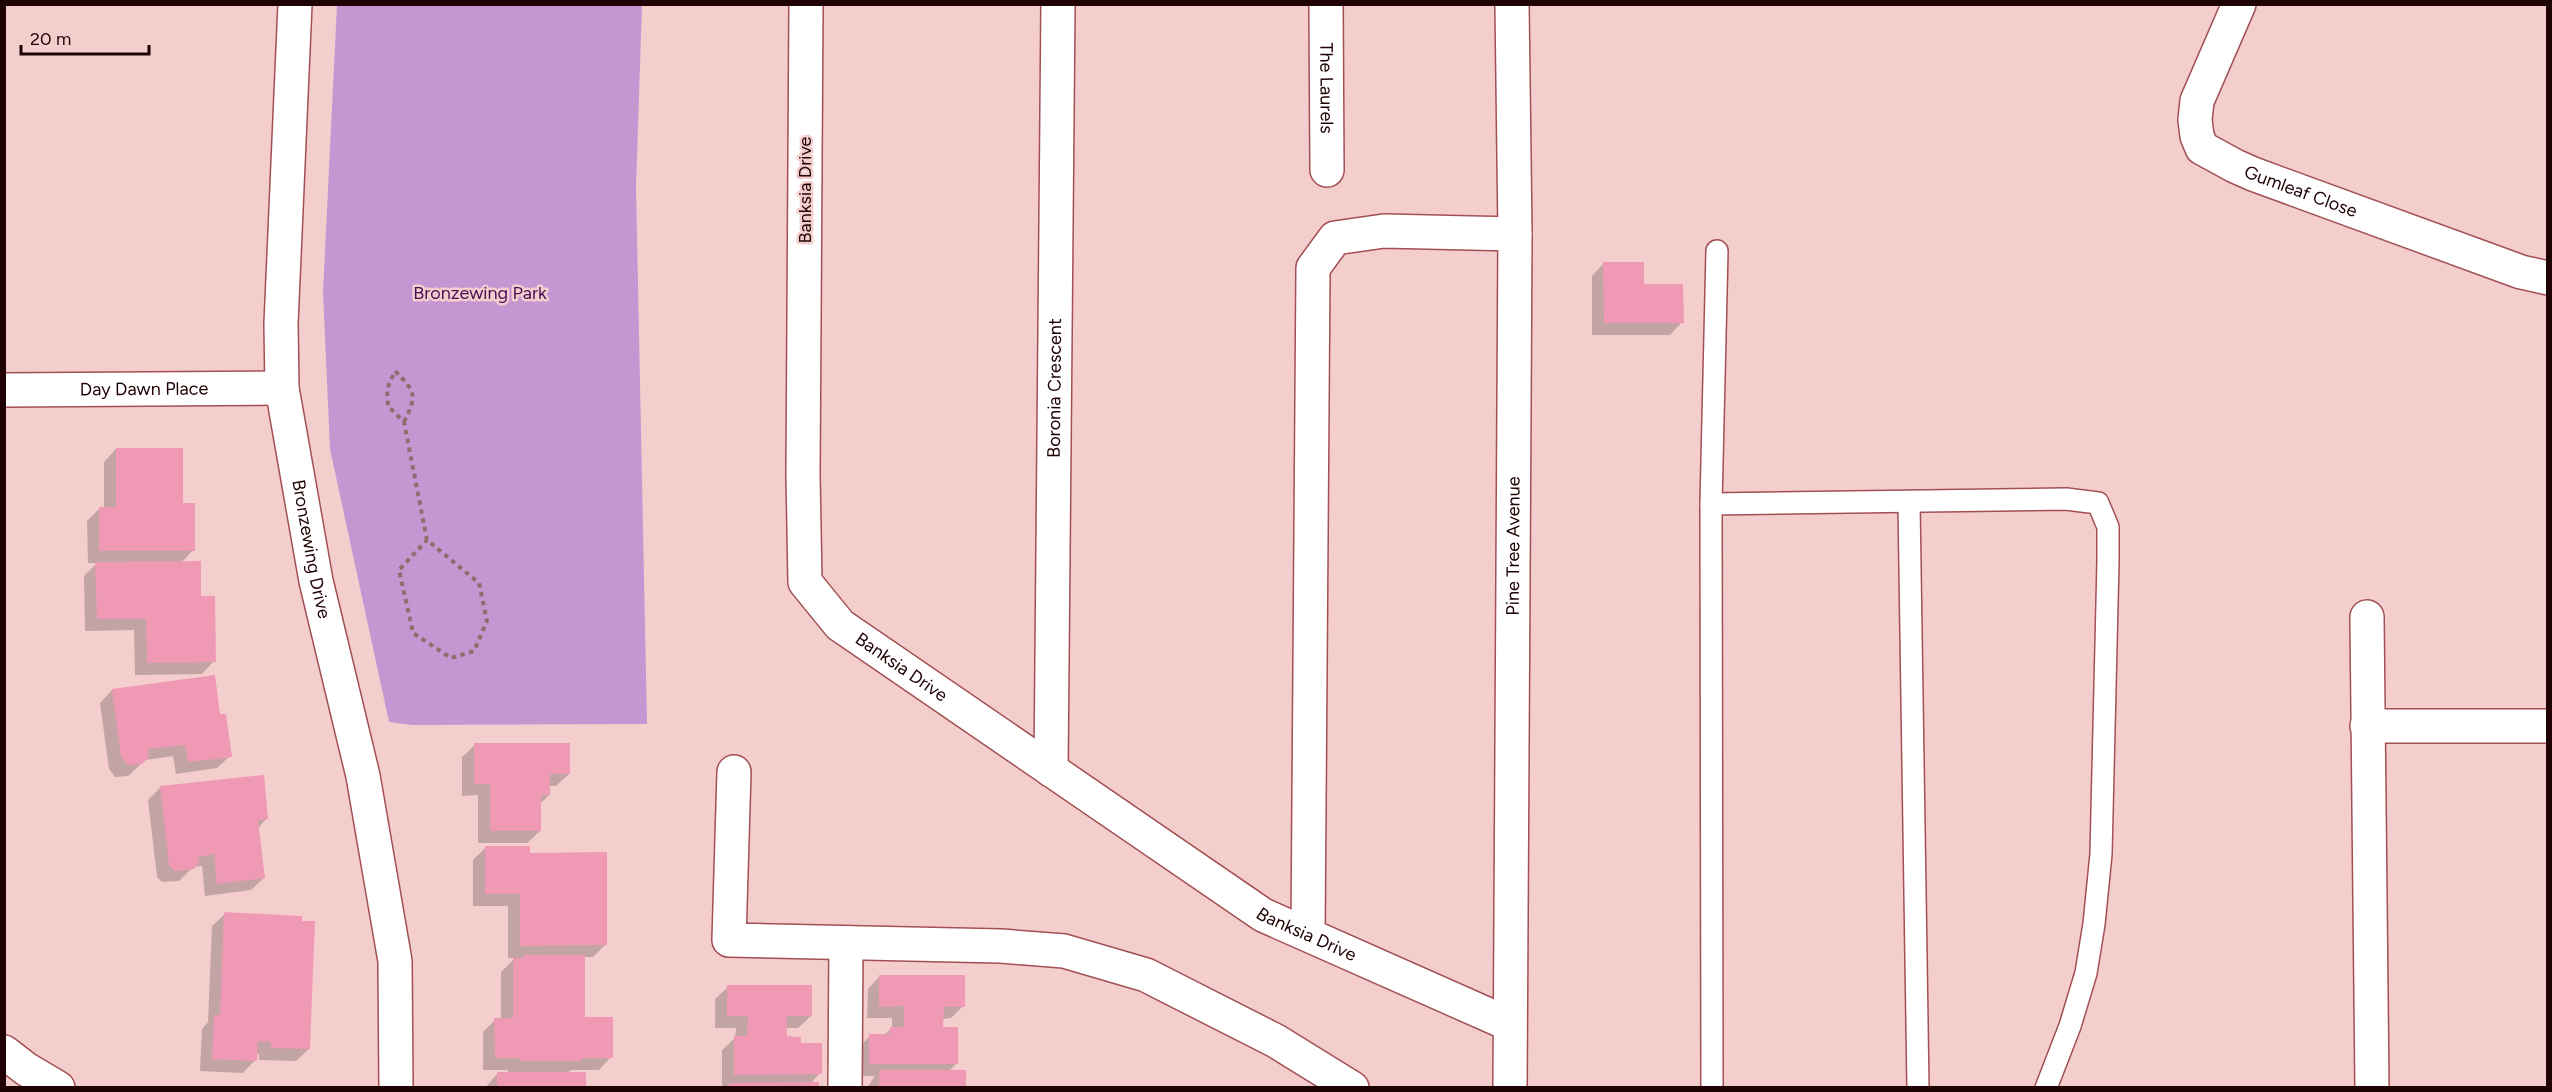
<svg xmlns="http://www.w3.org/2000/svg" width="2552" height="1092" font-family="Figtree,sans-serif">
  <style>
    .green { fill: #c696d2 }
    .shadow { fill: #0003 }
    .building { fill: #f099b5 }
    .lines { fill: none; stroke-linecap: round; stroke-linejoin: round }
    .service-casing { stroke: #a25053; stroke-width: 24 }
    .minor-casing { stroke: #a25053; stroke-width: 36 }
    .path { stroke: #8f6d6d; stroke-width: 4; stroke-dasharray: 4.5 4.5; stroke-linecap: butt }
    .service { stroke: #fff; stroke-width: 21 }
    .minor { stroke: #fff; stroke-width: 33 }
    .labels { text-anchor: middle; stroke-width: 5; stroke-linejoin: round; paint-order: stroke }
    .street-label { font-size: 18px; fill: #1f0204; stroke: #f4cecd }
    .park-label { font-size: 18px; fill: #490d56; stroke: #f4cecd }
  </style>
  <rect width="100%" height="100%" fill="#f4cecd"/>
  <path class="green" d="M337,5H642L636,187L647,724L412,725L389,722L330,449L323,292Z"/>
  <g class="shadow">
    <path d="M1604,263L1642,286L1682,322L1670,335H1592V276Z"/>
    <path d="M116,449L182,504L193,550L181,563L200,597L214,661L202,674L135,675L134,630L85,631L84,576L97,563H88L87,521L100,508H104V462Z"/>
    <path d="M112,690L219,716L230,756L217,768L176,774L173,756L145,760L128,776L115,777L109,769L100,703Z"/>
    <path d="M475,745L569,774L556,786H549V795L540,804V831L527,843H478V795L462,796V757Z"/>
    <path d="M161,787L267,818L258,828L264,878L251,890L205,896L202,866L193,867L179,881L162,882L157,877L148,800Z"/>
    <path d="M485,848L529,854L605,945L593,957H583V1019L611,1057L599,1070H571L568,1073L585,1088H485L497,1074H508V1070H483V1032L495,1020H501V972L515,958H508V906H473V860Z"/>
    <path d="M225,914L309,1049L296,1061L259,1060V1054H256L255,1060L243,1073L200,1071L202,1029L208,1022L212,926Z"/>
    <path d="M880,976L963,1006L951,1018L942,1019V1028L956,1064L948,1072L964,1088H867L875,1076H857L858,1048L870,1036H883L892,1028V1018H867L868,989Z"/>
    <path d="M728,987L811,1016L798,1028H785V1038L799,1045L820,1073L810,1084L817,1088L722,1086V1050L735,1038L736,1028H715V999Z"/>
  </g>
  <g class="building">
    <path d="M1603,262H1644V284H1683L1684,323H1604Z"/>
    <path d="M116,448H183V503H195V551H99V507H116Z"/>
    <path d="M201,561V596H215L216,662L147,663L146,619H97L95,562Z"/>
    <path d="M215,675L220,714H226L232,757L188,762L185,745L148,749L149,757L142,764L128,765L121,757L112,689Z"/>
    <path d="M474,743H570V774H550V795H541V831H490V784H474Z"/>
    <path d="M264,775L268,819L258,820L265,878L217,884L214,854L198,857L199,861L194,869L175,871L169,865L160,786Z"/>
    <path d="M485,846H530V853L607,852V945L520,946V894H485Z"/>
    <path d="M224,912L302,916V921H315L310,1049L271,1048V1042L258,1041L257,1061L212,1059L214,1015H220Z"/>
    <path d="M524,955H585V1017H613V1058H582V1061H520V1058H495L494,1018H513V958H524Z"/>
    <path d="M879,975H965V1007H944L943,1027H958V1064H869V1034H890V1027H904V1006L879,1007Z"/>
    <path d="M727,985H812V1016H787V1036L801,1037V1043H822V1074L734,1075V1036H747L748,1016H727Z"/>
    <rect x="879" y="1070" width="87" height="18"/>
    <rect x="497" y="1072" width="89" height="16"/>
    <path d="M819,1082V1088H729V1083Z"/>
  </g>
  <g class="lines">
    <g class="service-casing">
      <g id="service">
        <path d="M1909,503L1918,1088"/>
        <path d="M1711,504L2066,499L2098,503L2108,527V561L2101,854L2094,924L2086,973L2070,1026L2046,1088"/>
        <path d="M1712,1088L1711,504L1717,251"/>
      </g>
    </g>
    <g class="minor-casing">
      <g id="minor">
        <path id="s1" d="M295,4L281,324L282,388L316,581L363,776L395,961L396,1088"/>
        <path id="s2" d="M806,4L803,475L805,582L840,625L1263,915L1509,1024"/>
        <path id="s3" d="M1326,4L1327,170"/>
        <path id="s4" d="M2239,4L2197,101L2195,120L2197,136L2202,148L2235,166L2253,174L2521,272L2548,278"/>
        <path id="s5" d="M4,390L282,388"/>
        <path d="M2367,617L2372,1088"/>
        <path d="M2367,726H2548"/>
        <path id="s6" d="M1051,770L1058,4"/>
        <path d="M734,772L729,940L1001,946L1064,951L1146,975L1276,1041L1352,1088"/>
        <path d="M1308,934L1313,268L1335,238L1384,231L1515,234"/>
        <path d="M4,1052L26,1069L58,1088"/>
        <path d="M845,1088L846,943"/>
        <path id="s7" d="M1510,1088L1515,234L1512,4"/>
      </g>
    </g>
    <path class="path" d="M404,422C418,394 415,392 395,371L387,389L388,406L404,422L427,540L479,583L487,621L474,651L451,658L413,633L399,570L427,540"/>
    <use href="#service" class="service"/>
    <use href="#minor" class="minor"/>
  </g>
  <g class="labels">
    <g class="street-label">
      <text dy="6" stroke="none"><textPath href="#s3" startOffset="84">The Laurels</textPath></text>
      <text transform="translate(805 190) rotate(-90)" y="6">Banksia Drive</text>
      <text dy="6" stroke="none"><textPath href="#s4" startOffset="262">Gumleaf Close</textPath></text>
      <text dy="6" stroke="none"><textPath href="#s6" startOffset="382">Boronia Crescent</textPath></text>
      <text dy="6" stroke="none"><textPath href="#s5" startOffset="140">Day Dawn Place</textPath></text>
      <text dy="6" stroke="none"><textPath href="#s7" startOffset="542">Pine Tree Avenue</textPath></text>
      <text dy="6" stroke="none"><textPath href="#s1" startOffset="548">Bronzewing Drive</textPath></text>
      <text dy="6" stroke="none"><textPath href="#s2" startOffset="708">Banksia Drive</textPath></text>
      <text dy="6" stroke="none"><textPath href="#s2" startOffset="1194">Banksia Drive</textPath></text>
    </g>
    <g class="park-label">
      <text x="480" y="299">Bronzewing Park</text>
    </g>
  </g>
  <rect width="2552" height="1092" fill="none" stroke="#1f0204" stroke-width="12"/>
  <path d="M21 45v9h128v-9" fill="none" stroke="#1f0204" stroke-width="3"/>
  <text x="30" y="45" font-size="18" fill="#1f0204" stroke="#f4cecd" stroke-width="4.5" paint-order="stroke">20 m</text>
</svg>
